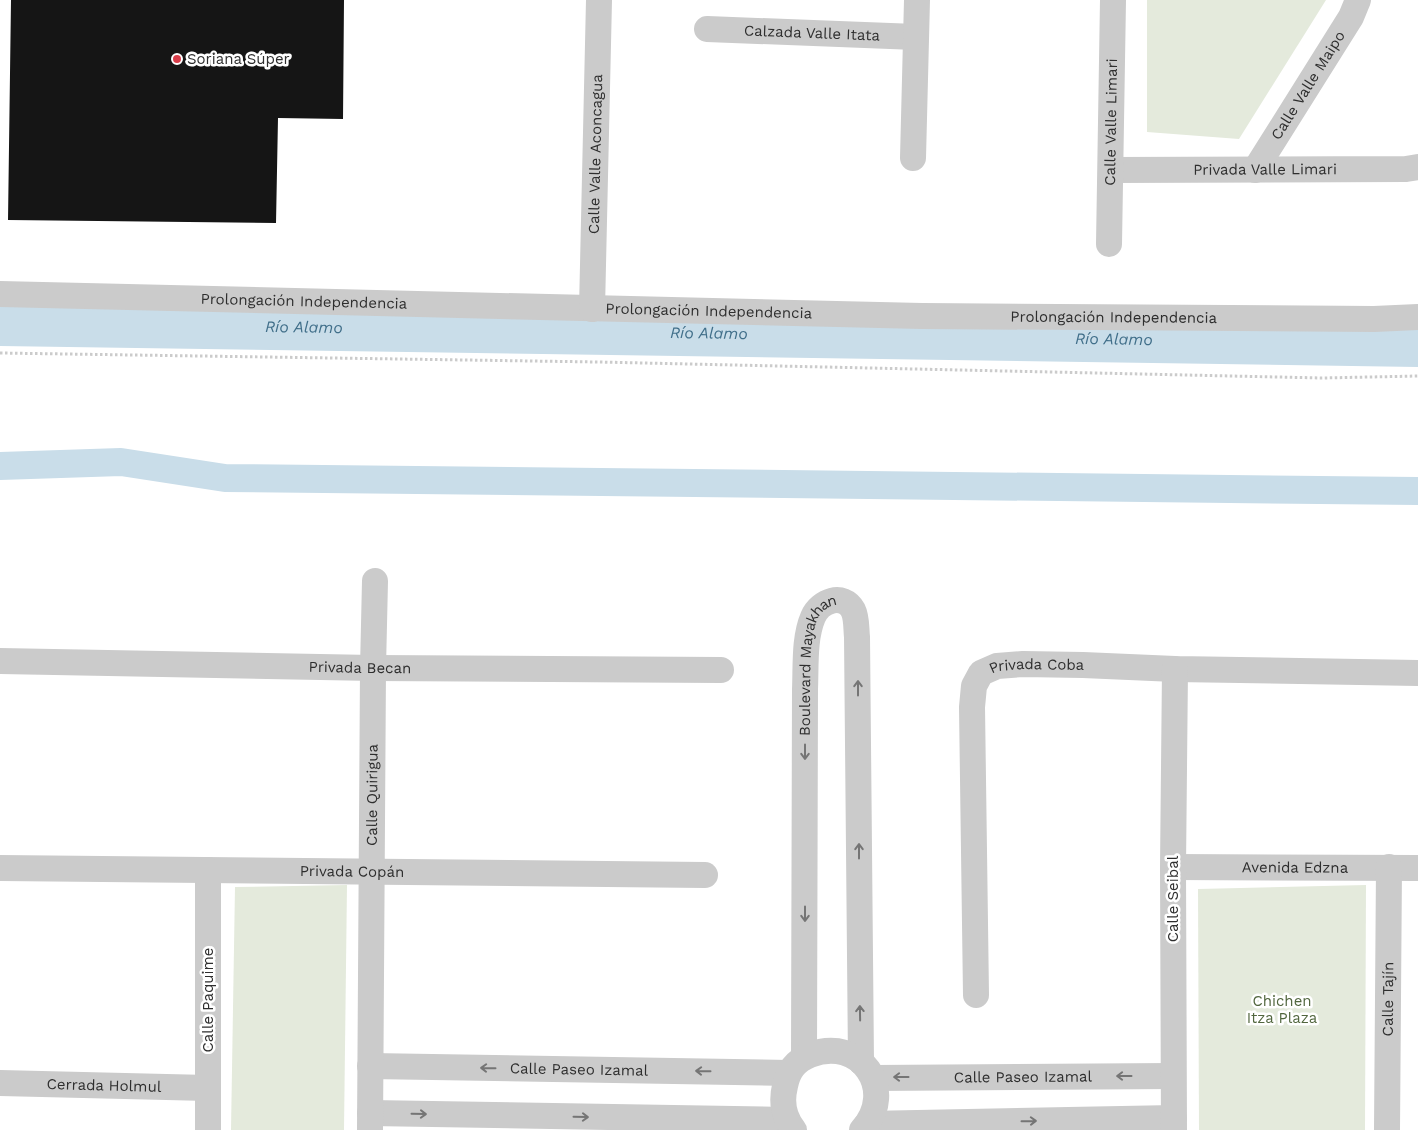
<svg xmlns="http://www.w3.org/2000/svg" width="1418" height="1130" font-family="'Work Sans',sans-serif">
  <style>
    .green { fill: #e4eadc }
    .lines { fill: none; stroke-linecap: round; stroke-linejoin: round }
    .canal { stroke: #c9dde9; stroke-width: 28 }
    .river { stroke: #c9dde9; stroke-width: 48 }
    .building { fill: #151515 }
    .path { stroke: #cbcbcb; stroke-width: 3; stroke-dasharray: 2.5 2.5; stroke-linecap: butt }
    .minor { stroke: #cbcbcb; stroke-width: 26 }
    .oneway { stroke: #757575 }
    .poi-dot { fill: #d83c49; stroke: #fff; stroke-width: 2 }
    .labels { text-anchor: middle; stroke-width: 5; stroke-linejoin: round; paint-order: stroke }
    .street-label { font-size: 15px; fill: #2e2e2e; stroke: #fff }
    .poi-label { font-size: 15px; fill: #2e2e2e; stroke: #fff; text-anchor: start }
    .park-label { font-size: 15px; fill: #51663e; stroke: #fff }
    .water-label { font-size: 16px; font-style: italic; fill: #416f8a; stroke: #fff }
  </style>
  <rect width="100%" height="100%" fill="#fff"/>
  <g class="green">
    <path d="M1147,0H1326L1239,139L1147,132Z"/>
    <path d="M347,885L344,1130H231L235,887Z"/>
    <path d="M1366,885L1365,1130H1199L1198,889Z"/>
  </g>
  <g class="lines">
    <path class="canal" d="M0,466L121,462L225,478L1418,491"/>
    <path class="river" id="s1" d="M0,322L1418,343"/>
  </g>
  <path class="building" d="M11,0H344L343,119L278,118L276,223L8,220Z"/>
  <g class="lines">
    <path class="path" d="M0,353L598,362L1322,378L1418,376"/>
    <g class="minor">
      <path id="s2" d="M707,29L916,37"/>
      <path d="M913,158L917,0"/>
      <path id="s3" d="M1111,170L1406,169L1418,167"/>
      <path id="s4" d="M1255,170L1351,17L1358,0"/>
      <path id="s5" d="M1109,244L1113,0"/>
      <path id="s6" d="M0,294L922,316L1374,319L1418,317"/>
      <path id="s7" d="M592,309L599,0"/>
      <path id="s8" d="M0,661L373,668L721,670"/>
      <path id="s9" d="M1173,867L1418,868"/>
      <path id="s10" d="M0,868L705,875"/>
      <path id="s11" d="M976,995L972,707L974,686L981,673L997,666L1023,664L1083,665L1175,669L1418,673"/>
      <path id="s12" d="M804,1057L805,689C806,666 804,638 813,617C820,601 843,592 853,610C857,618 856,628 857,637L861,1062"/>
      <path id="s13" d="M370,1066L788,1073"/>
      <path id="s14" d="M874,1078L1173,1076"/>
      <path id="s15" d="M0,1083L208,1088"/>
      <path d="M370,1113L787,1120"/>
      <path d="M867,1124L1174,1118"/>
      <path d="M208,1130V870"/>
      <path id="s16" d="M370,1130L373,668L375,581"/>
      <path d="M794,1130C784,1118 781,1102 785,1086C788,1071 795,1061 810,1055C860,1035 898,1090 862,1130"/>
      <path d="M1174,1130L1173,867L1175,669"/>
      <path id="s17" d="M1387,1130L1389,867"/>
    </g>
  </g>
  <defs><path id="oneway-shaft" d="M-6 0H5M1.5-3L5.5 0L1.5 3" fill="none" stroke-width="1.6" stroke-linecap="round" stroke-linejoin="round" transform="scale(1.25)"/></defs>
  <g class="oneway">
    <use href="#oneway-shaft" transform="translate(858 688) rotate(-90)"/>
    <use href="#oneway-shaft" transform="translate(805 752) rotate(90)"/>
    <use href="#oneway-shaft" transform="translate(859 851) rotate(-90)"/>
    <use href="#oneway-shaft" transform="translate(805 914) rotate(90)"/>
    <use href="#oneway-shaft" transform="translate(860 1013) rotate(-91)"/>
    <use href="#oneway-shaft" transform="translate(488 1068) rotate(-179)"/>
    <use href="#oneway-shaft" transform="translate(703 1071) rotate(-179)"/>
    <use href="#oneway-shaft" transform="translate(1124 1076) rotate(180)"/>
    <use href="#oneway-shaft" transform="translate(901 1077) rotate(180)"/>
    <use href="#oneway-shaft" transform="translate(419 1114) rotate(1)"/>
    <use href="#oneway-shaft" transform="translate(581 1117) rotate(1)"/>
    <use href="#oneway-shaft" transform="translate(1029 1121) rotate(-1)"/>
  </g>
  <circle class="poi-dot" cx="177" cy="59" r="5"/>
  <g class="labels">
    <g class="street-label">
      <text dy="5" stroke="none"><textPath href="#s2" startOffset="105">Calzada Valle Itata</textPath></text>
      <text dy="5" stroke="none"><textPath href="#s4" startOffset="100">Calle Valle Maipo</textPath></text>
      <text dy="5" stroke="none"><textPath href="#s5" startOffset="122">Calle Valle Limari</textPath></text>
      <text dy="5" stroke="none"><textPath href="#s7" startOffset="155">Calle Valle Aconcagua</textPath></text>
      <text dy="5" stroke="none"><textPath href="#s3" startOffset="154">Privada Valle Limari</textPath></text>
      <text dy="5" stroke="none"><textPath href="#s6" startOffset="304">Prolongación Independencia</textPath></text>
      <text dy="5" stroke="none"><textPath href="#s6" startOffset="709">Prolongación Independencia</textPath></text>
      <text dy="5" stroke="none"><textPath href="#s6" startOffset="1114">Prolongación Independencia</textPath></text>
      <text dy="5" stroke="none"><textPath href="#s8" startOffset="360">Privada Becan</textPath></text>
      <text dy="5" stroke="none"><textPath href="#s11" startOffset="381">Privada Coba</textPath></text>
      <text dy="5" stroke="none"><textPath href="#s12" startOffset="396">Boulevard Mayakhan</textPath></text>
      <text dy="5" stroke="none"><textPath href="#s16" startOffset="335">Calle Quirigua</textPath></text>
      <text dy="5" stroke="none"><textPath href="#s9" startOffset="122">Avenida Edzna</textPath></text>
      <text dy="5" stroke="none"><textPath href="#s10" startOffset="352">Privada Copán</textPath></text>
      <text transform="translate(1173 899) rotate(-90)" y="5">Calle Seibal</text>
      <text dy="5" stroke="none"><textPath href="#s17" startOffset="131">Calle Tajín</textPath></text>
      <text transform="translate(208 1000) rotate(-90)" y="5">Calle Paquime</text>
      <text dy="5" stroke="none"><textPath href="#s13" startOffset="209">Calle Paseo Izamal</textPath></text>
      <text dy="5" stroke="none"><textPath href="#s14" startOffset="149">Calle Paseo Izamal</textPath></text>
      <text dy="5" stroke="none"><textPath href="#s15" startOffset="104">Cerrada Holmul</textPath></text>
    </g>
    <g class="poi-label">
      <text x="187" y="64">Soriana Súper</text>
    </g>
    <g class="park-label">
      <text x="1282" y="1006">Chichen<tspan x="1282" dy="17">Itza Plaza</tspan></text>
    </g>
    <g class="water-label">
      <text dy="6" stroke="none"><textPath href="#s1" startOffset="304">Río Alamo</textPath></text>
      <text dy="6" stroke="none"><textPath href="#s1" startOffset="709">Río Alamo</textPath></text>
      <text dy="6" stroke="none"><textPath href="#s1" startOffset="1114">Río Alamo</textPath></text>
    </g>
  </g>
</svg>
